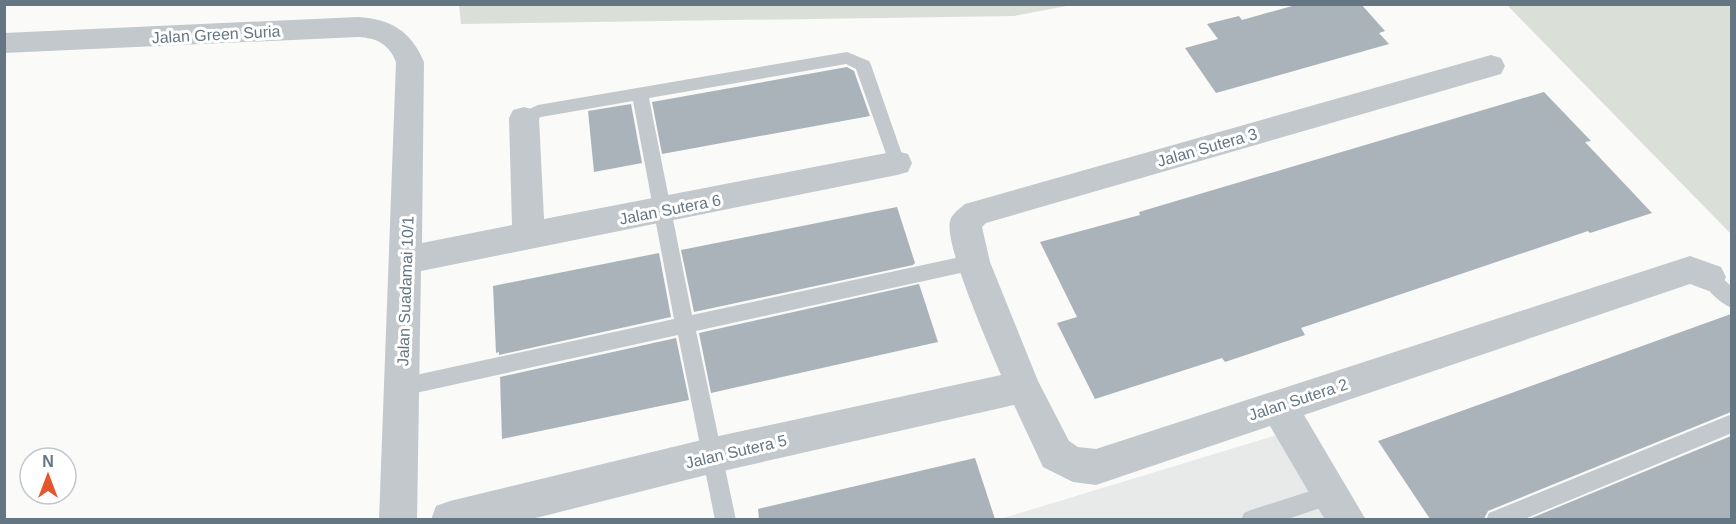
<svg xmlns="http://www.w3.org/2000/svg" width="1736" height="524" font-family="Arial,sans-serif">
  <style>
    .built { fill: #e8e9e9 }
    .green { fill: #dadfd7 }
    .building { fill: #aab3b9 }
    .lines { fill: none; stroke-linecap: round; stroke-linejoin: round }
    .service { fill: #c3c8cc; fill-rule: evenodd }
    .minor { fill: #c3c8cc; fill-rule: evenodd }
    .labels { text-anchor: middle; stroke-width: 6; stroke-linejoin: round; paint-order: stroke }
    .street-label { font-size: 16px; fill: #657683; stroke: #fff }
  </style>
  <rect width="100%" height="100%" fill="#fafaf8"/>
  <path class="built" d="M1280,434L1328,520H997Z"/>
  <g class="green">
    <path d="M459,5V4L1072,5L1014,16L461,24Z"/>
    <path d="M1507,5H1731V234Z"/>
  </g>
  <g class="building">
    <path d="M1299,4H1361L1385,31L1379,33L1389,44L1216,93L1185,48L1218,39L1207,24L1239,16L1242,20Z"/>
    <path d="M847,67L854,71L870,116L662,154L652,102Z"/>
    <path d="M1544,92L1591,141L1585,142L1652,213L1590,233L1588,231L1301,328L1305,335L1225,362L1222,358L1095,399L1057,323L1077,317L1040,242L1140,215L1139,212Z"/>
    <path d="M631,104L642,163L594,172L588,111Z"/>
    <path d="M897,207L915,263L913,265L694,312L681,250Z"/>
    <path d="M659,253L671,317L499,355V352L496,353L493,286Z"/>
    <path d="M919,284L938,342L711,393L699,333Z"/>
    <path d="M1731,314V412L1488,511L1484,519H1430L1378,441Z"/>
    <path d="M676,338L689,400L502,439L500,377Z"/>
    <path d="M1731,436V519H1529Z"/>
    <path d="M975,458L995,519H759L758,509Z"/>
  </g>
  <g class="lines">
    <g class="service">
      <path d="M847,52L869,61L871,65L905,163L903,168H891L856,69L846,64L649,98L692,315L974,254L980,257L983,262L980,267L974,270L696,331L736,520H715L678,335L402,396L395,393L392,387L395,381L402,378L674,319L633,101L541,117L524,124L518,122L516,118L518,114L538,105Z"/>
      <path d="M1709,269L1715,271L1732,287V308C1720,304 1705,288 1700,277L1703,271Z"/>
      <path d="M1732,414V433L1522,520H1486L1489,513Z"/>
      <path d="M1332,484L1339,487L1342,494L1339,501L1332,504L1285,520H1241L1244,513L1251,510Z"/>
    </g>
    <g class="minor">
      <path d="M358,17C391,19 411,31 424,62L422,243L512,225L509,118L513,110L524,107L535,110L539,118L544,219L897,151L908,154L912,163L908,172L897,175L421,271L417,520H379L396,62C389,44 377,38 358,37L4,53V33Z"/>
      <path d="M1491,55L1501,58L1505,66L1501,74L986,223L982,227L990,262L1038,381L1069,441L1078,447L1096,449L1690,256L1721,267L1726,277L1721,287L1709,291L1690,284L1304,415L1366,520H1325L1270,426L1096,485L1073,482L1043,467L1014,405L714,473L528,520H431L436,506L450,501L714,437L1001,375C990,348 944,245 950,221C952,214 959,209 965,204Z"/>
    </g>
  </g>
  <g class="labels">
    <g class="street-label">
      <text transform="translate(216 34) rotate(-3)" y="6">Jalan Green Suria</text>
      <text transform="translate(1207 147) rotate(-16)" y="6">Jalan Sutera 3</text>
      <text transform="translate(670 209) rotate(-11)" y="6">Jalan Sutera 6</text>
      <text transform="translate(405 291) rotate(-88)" y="6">Jalan Suadamai 10/1</text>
      <text transform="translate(1298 399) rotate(-18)" y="6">Jalan Sutera 2</text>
      <text transform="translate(736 451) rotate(-13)" y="6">Jalan Sutera 5</text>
    </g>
  </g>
  <rect width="1736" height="524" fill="none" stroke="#657683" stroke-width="12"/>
  <g transform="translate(48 476)"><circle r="28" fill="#ffffff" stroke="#c1c8cd" stroke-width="1.5"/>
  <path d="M0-4.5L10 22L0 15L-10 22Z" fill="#e4572e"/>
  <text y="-9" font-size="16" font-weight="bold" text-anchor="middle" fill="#657683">N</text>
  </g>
</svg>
